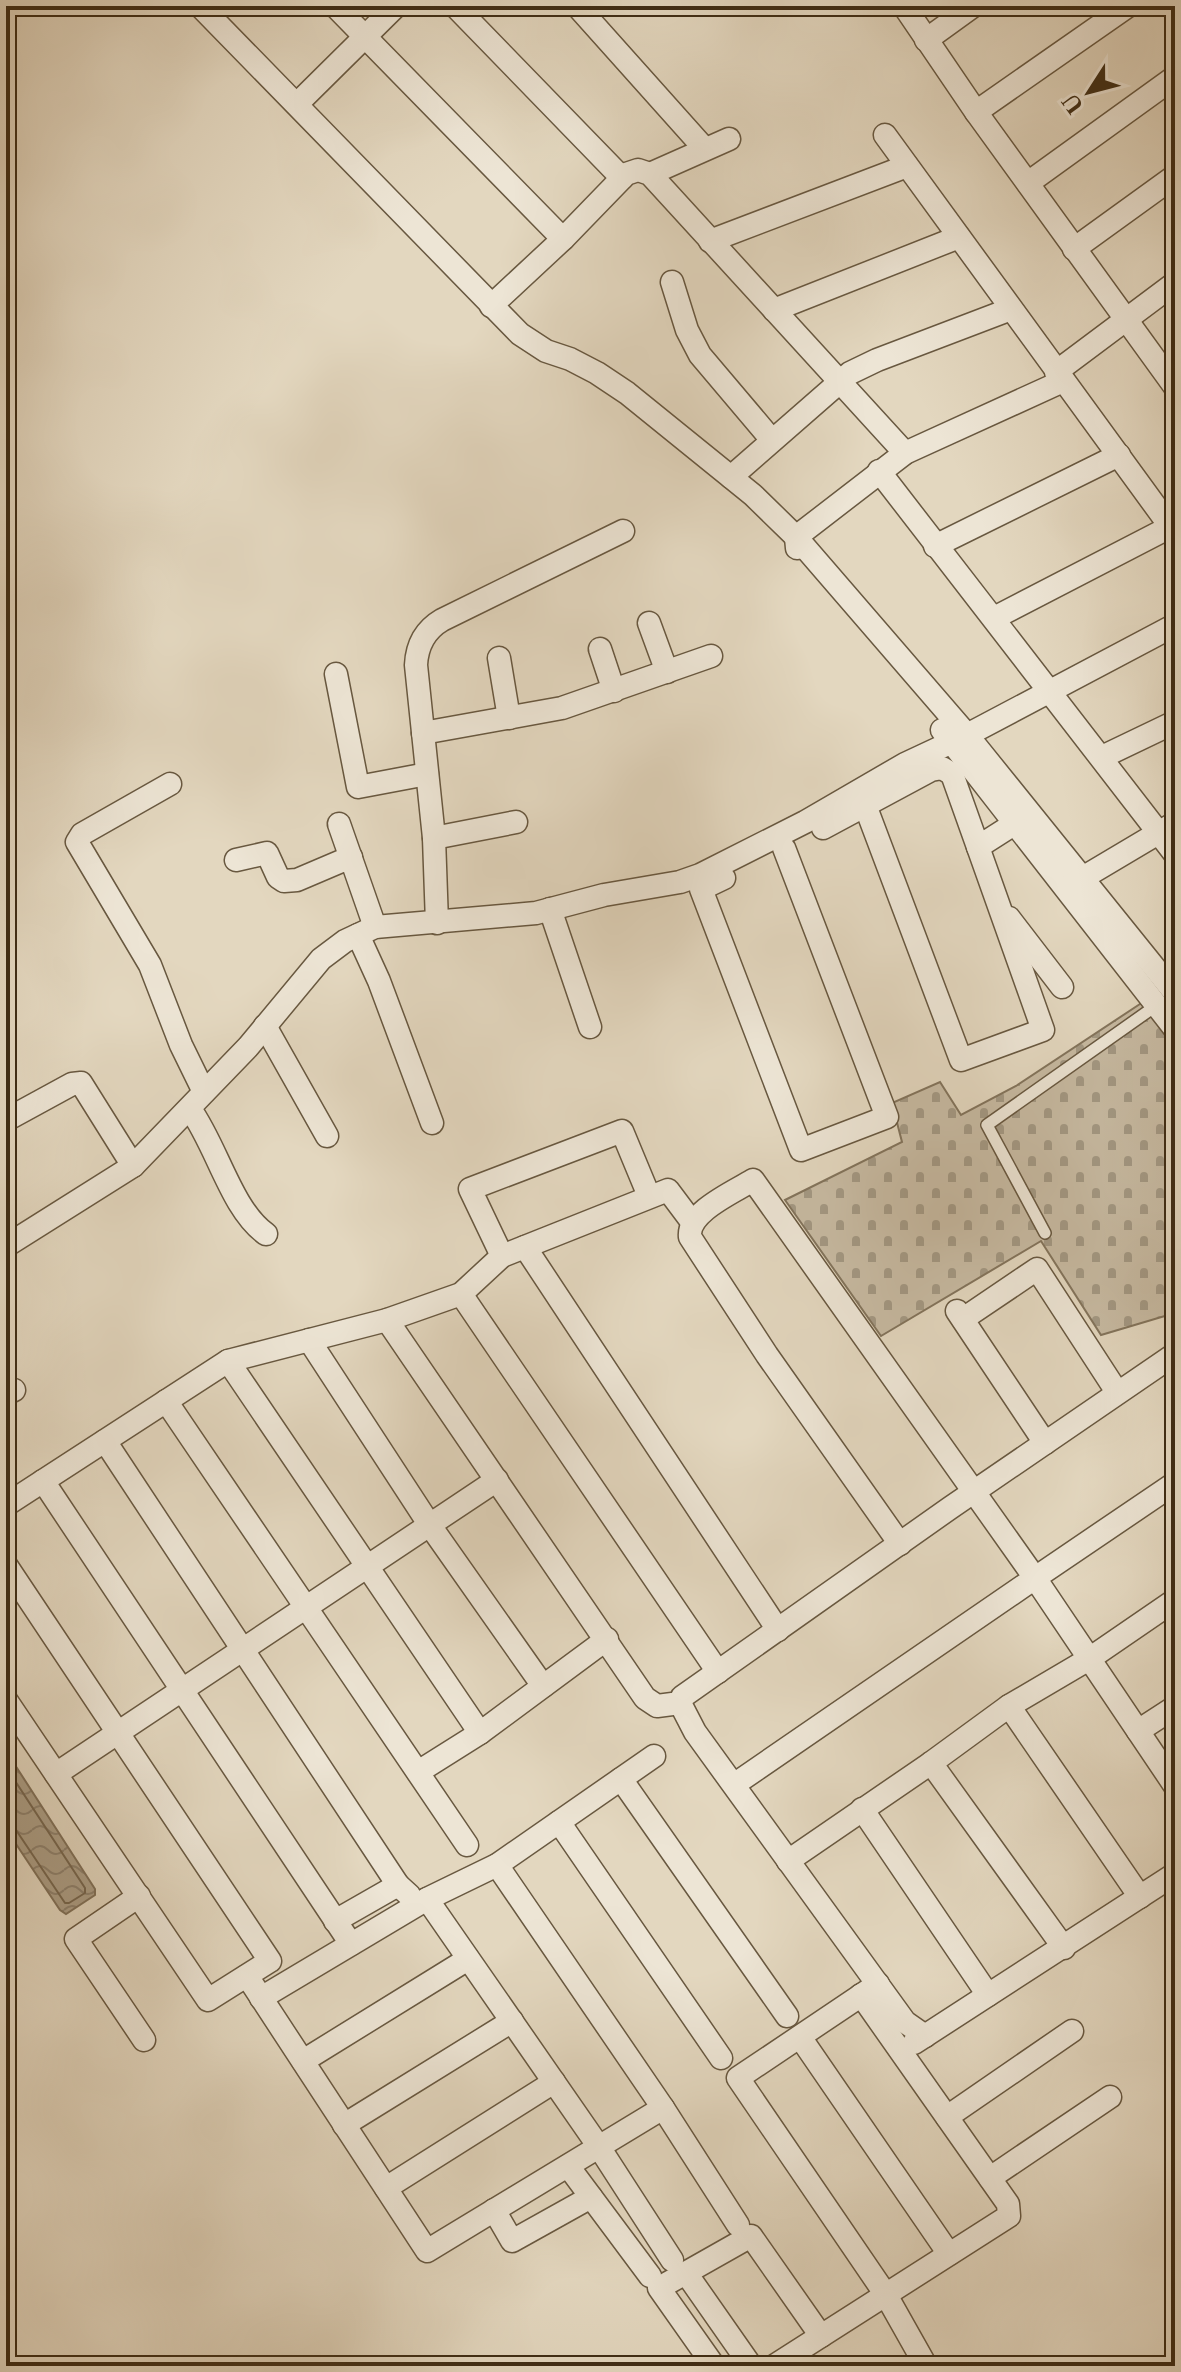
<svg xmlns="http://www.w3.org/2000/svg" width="1181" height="2372" font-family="'Libre Caslon Text',serif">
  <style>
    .cemetery { fill: url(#cemetery-stones); stroke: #83745c; stroke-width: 2 }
    .water { fill: url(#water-waves); stroke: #807058; stroke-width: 2 }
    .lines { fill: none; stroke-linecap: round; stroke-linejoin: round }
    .shore { stroke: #75654d; stroke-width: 2 }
    .service-casing { stroke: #685840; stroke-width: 14 }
    .minor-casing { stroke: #685840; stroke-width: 25 }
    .service { stroke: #ede5d5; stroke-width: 11 }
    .minor { stroke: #ede5d5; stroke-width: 22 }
  </style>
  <defs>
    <pattern id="cemetery-stones" width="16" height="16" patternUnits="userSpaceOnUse" patternTransform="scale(2)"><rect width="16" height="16" fill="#c7baa2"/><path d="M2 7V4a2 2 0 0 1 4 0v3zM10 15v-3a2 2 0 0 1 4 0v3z" fill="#a39883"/></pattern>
    <pattern id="water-waves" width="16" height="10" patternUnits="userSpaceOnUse" patternTransform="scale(2)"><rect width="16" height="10" fill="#ab9d85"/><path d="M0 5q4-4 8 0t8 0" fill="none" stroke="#8d806c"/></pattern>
  </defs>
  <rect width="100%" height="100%" fill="#e3d7bf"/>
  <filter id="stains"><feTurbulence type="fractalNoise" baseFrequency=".0025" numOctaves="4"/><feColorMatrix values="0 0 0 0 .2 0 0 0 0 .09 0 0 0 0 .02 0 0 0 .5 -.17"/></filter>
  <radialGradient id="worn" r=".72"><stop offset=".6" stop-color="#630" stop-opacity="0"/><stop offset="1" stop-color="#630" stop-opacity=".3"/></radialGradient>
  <path class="cemetery" d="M1143,1002L1175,1042V1313L1101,1335L1041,1241L881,1336L785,1200L902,1142L892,1103L940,1082L961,1115L1016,1086Z"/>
  <path class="water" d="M6,1751L95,1889V1895L66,1914L60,1910L6,1829Z"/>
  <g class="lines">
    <path class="shore" d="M6,1767L85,1888V1893L69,1903H65L16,1830L6,1827"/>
    <g class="service-casing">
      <path id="service" d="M1045,1233L987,1125L1157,1005"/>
    </g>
    <g class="minor-casing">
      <g id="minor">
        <path d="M200,6L520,334L546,351L570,359L597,373L627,393L753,495L796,537L967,735L1175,993"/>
        <path d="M335,6L563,239"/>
        <path d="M455,6L622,178"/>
        <path d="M577,6L704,148"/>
        <path d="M904,6L976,112L1175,387"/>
        <path d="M926,40L973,6"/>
        <path d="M297,104L396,6"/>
        <path d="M976,112L1128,6"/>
        <path d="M885,135L1175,533"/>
        <path d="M650,174L729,139"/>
        <path d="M1028,183L1175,77"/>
        <path d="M710,241L907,166"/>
        <path d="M1074,249L1175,176"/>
        <path d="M672,282L687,330L700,355L771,439"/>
        <path d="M491,306L563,239L626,174L638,170L650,174L905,453"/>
        <path d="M774,310L959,237"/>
        <path d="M1056,372L1175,283"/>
        <path d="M879,471L1175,854"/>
        <path d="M731,477L850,373L877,360L1011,309"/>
        <path d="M935,546L1119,455"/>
        <path d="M797,548L796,537L905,453L1063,381"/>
        <path d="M994,618L1170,527"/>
        <path d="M649,623L667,672"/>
        <path d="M600,649L614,691"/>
        <path d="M499,658L509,718"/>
        <path d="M336,674L358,787L427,774"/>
        <path d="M942,730L1175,1029"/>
        <path d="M423,733L562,708L711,656"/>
        <path d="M1102,757L1175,722"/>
        <path d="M170,784L82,834L77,842L150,965L181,1045L204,1092"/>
        <path d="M865,805L961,1060L1043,1030L978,847"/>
        <path d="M339,824L375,927"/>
        <path d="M823,828L931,770L942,768L952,774L978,847L1014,824"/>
        <path d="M434,838L416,665C417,645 425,630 442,620L623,531"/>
        <path d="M236,860L267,853L278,877L284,881L297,880L351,857"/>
        <path d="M724,878L701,889L801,1150L887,1117L784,848"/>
        <path d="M1069,886L1175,823"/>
        <path d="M550,909L590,1027"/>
        <path d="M1009,918L1062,987"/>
        <path d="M437,923L434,838L516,822"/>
        <path d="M358,935L379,981L432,1123"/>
        <path d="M265,1026L327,1136"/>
        <path d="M190,1109C217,1146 231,1209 266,1234"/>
        <path d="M6,1120L72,1084L81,1083L133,1166"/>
        <path d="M6,1246L133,1166L248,1047L321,959L345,941L375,927L536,913L604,895L680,882L700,875L805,822L905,764L967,735L1175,625"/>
        <path d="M525,1247L778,1630"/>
        <path d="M502,1256L470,1189L622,1131L649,1196"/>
        <path d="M461,1294L718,1672"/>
        <path d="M957,1311L1045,1443"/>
        <path d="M963,1319L1037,1269L1117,1392"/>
        <path d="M387,1320L645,1698L657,1706L680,1703L682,1697L950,1508L1175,1354"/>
        <path d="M309,1340L429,1524L543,1686"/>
        <path d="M228,1361L480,1733"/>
        <path d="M6,1394L14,1390"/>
        <path d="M166,1401L467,1845"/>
        <path d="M105,1441L398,1885"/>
        <path d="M43,1481L351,1944"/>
        <path d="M1175,1483L1035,1578L1175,1786"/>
        <path d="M6,1505L228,1361L387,1320L461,1294L502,1256L668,1190L692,1222"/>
        <path d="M6,1565L270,1961L208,2000L6,1700"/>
        <path d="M680,1703L695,1732L905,2022L925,2036"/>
        <path d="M1009,1706L1140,1897"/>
        <path d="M1138,1731L1175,1707"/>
        <path d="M931,1763L1064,1948"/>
        <path d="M418,1772L480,1733L607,1639"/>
        <path d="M56,1774L497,1480"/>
        <path d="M621,1779L787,2016"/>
        <path d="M735,1784L1035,1578L753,1180C734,1192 687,1212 690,1237L767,1355L900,1544"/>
        <path d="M862,1809L988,1995"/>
        <path d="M559,1822L721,2058"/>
        <path d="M788,1861L931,1763L1009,1706L1089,1659L1175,1600"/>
        <path d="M497,1865L663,2108L738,2225"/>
        <path d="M139,1896L76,1939L144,2040"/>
        <path d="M427,1899L599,2147L672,2260"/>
        <path d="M335,1921L398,1885L409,1895"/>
        <path d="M247,1976L427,2251L663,2108"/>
        <path d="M878,1984L738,2078L886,2295L926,2366"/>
        <path d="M261,1998L427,1899L497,1865L654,1756"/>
        <path d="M800,2037L949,2254"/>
        <path d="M914,2043L1175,1874"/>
        <path d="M303,2061L468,1959"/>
        <path d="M947,2117L1072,2031"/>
        <path d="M344,2125L512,2021"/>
        <path d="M568,2166L650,2276"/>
        <path d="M990,2178L1110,2097"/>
        <path d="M386,2188L554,2082"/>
        <path d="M494,2210L512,2241L591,2197"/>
        <path d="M686,2273L751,2366"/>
        <path d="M714,2366L659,2288L751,2236L821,2336"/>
        <path d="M774,2366L1009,2216L1008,2204L861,1995"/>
      </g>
    </g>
    <use href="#service" class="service"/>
    <use href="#minor" class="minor"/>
  </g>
  <rect width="1181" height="2372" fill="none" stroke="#e3d7bf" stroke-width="32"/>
  <rect x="8" y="8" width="1165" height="2356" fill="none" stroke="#3f2d15" stroke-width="4"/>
  <rect x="16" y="16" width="1149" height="2340" fill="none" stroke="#3f2d15" stroke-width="2"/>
  <g transform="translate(1089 92) rotate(234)" stroke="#ede5d5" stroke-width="6" paint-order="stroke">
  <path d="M0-6L14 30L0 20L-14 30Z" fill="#3f2d15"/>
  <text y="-12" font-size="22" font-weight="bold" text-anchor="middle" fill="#3f2d15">U</text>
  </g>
  <rect width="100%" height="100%" filter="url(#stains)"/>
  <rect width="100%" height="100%" fill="url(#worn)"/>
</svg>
